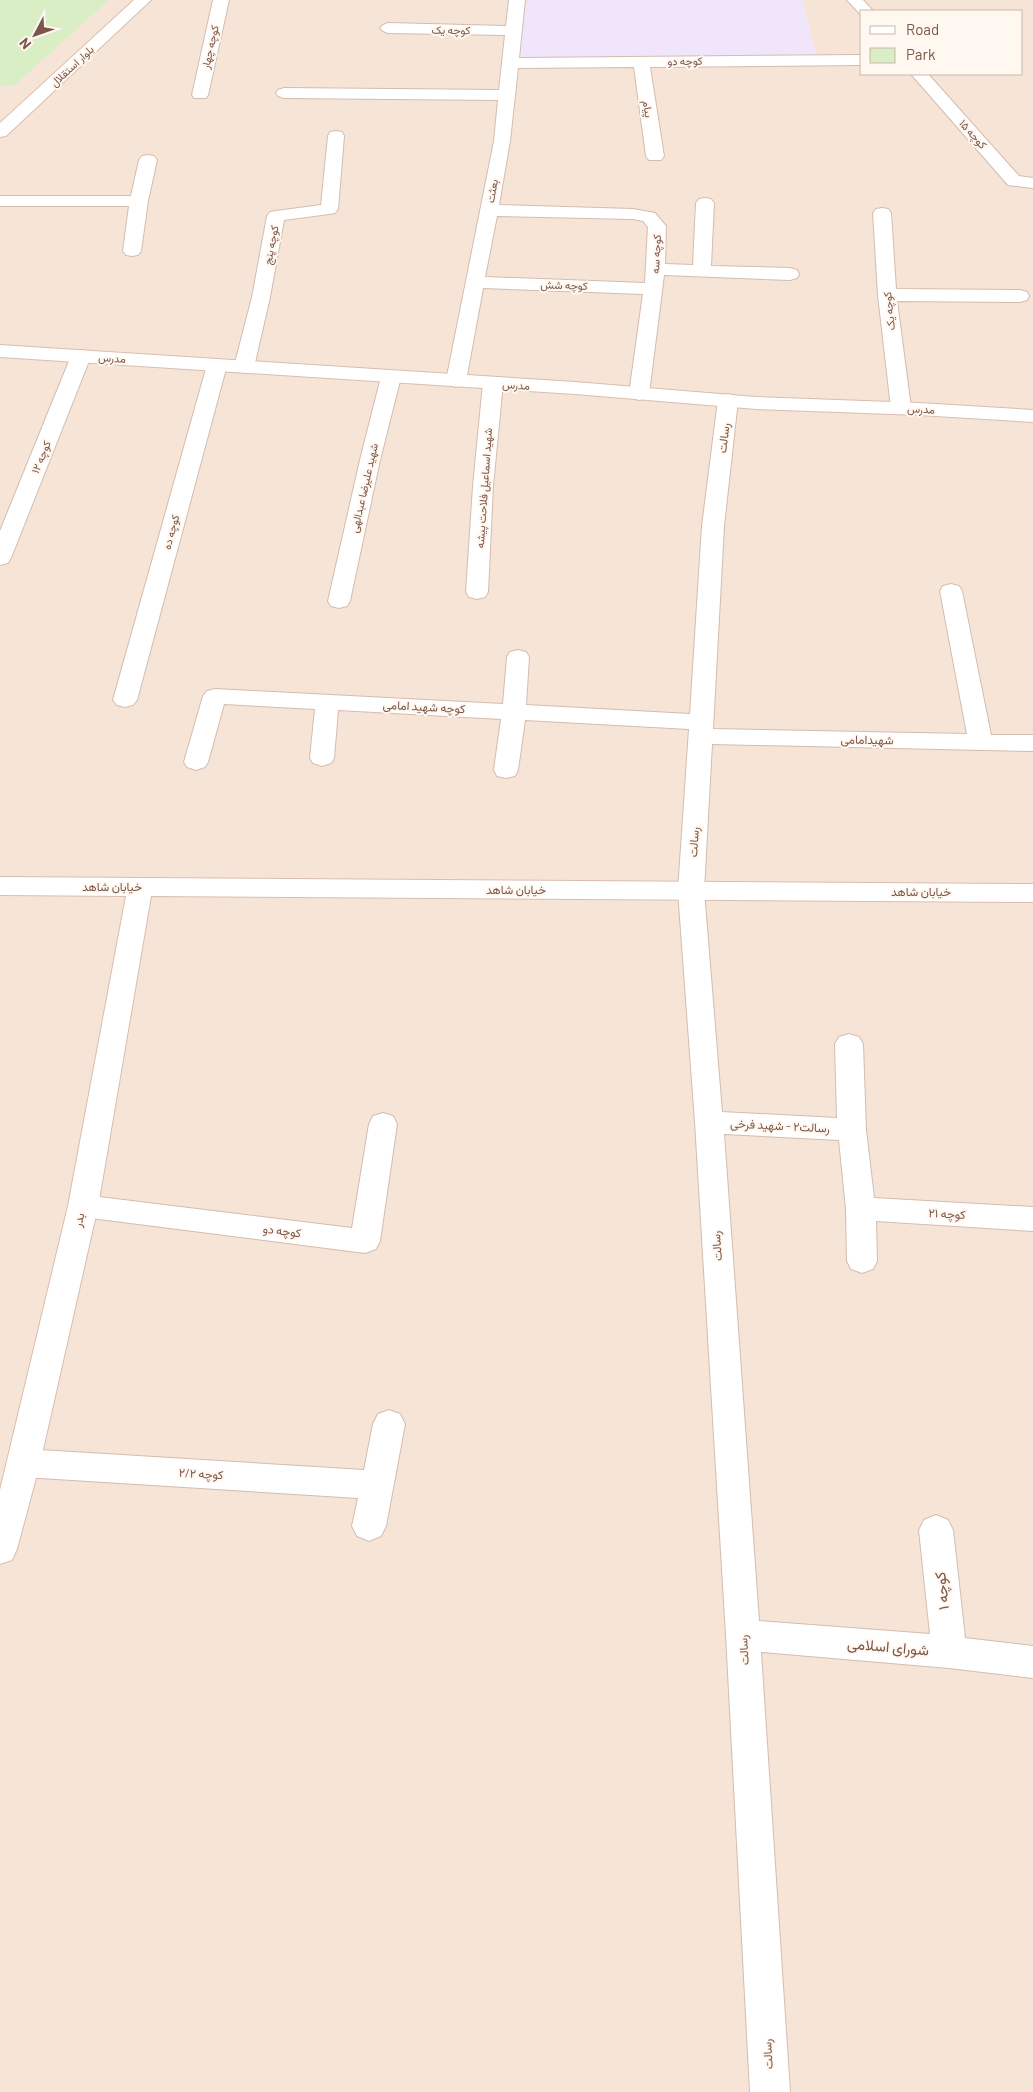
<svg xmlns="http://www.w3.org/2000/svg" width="1033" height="2092" font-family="Barlow,Vazirmatn,sans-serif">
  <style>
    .residential { fill: #f6e5d6; fill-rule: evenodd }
    .education { fill: #f0e5fb }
    .green { fill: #d9eec5 }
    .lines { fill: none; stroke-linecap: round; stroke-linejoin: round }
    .street-casing { stroke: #d4bcaf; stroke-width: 2 }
    .secondary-casing { stroke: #dabdaf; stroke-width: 2 }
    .street { fill: #fff; fill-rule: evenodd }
    .secondary { fill: #fff; fill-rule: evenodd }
    .labels { text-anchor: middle; stroke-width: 4; stroke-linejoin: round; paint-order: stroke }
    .far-street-label { font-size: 11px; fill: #7b5649; stroke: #fff8f0 }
    .street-label { font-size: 12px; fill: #7b5649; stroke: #fff8f0 }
    .near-street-label { font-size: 15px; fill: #7b5649; stroke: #fff8f0 }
  </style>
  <rect width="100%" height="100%" fill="#fef3e8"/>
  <path class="residential" d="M109,0H1033V2092H0V86H14ZM862,11H1022V74H862Z"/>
  <path class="education" d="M531,0H803L816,57L515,60L524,5Z"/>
  <path class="green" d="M0,0H109L14,86H0Z"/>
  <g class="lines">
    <g class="street-casing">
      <g id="street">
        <path d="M213,0H229L208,95L206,98H194L192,95Z"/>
        <path d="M509,0H525L519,58L862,55V65L650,67L664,156L661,160H649L646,156L634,67L518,68L510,141L499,205L633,209L655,213L666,226L665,264L693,265L696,203L699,199L705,198L711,199L714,203L711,266L790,268L797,270L799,274L797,278L790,280L664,275L649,394L646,398L639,400L632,398L629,394L643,294L483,288L466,381L463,385L456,387L449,385L446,381L494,141L498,100L284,98L278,96L276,93L278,90L284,88L499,90L505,35L388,33L383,31L380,28L383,25L388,23L506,26ZM497,216L633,219L643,221L648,227L645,283L485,277Z"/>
        <path d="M847,0H863L873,11H862V15L860,14Z"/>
        <path d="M911,74H928L1019,176L1033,178V188L1008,185Z"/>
        <path d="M336,131L342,132L344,136L338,209L335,213L329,214L284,220L270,297L254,367L251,371L244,373L237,371L234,367L252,297L267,216L270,212L276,211L321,205L328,136L330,132Z"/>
        <path d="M148,155L154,156L157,160L148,201L141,251L138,255L132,256L126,255L123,251L129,206H0V196H131L139,160L142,156Z"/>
        <path d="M882,208L888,209L891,213L896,289L1020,290L1027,292L1029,296L1027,300L1020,302L897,301L911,408L908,412L901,414L894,412L891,408L878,295L873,213L876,209Z"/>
        <path d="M81,350L88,352L91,356L11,558L8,563L0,565V531L71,356L74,352Z"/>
        <path d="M217,359L224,361L227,365L137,700L133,705L125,707L117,705L113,700L207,365L210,361Z"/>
        <path d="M391,371L398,373L401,377L380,460L350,601L347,606L339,608L331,606L328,601L360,460L381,377L384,373Z"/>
        <path d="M493,377L500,379L503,383L493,486L488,592L485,597L477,599L469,597L466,592L473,486L483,383L486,379Z"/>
        <path d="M728,394L735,396L738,400L724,526L713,729L967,734L940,591L943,586L951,584L959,586L962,591L991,735H1033V751L712,744L704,891L722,1112L837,1118L835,1044L839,1037L849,1034L859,1037L863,1044L866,1130L874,1198L1033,1207V1231L876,1221L877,1261L873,1269L862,1273L851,1269L847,1261L846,1209L839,1140L724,1134L759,1621L930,1634L919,1530L924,1520L936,1515L948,1520L953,1530L965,1638L1033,1646V1678L949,1668L761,1652L790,2092H750L726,1635L695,1122L678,891L689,729L525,720L518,770L515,776L506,778L497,776L494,770L501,719L338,710L334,758L331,763L322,766L313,763L310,758L315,709L224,704L208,762L205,767L196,770L187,767L184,762L203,696L207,691L215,689L503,704L507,657L510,652L518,650L526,652L529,657L526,705L690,714L702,526L718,400L721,396Z"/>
        <path d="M383,1113L393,1116L397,1124L380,1241L376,1249L365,1253L83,1217L73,1214L68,1206L73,1198L83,1195L352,1228L369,1124L373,1116Z"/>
        <path d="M389,1410L400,1414L405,1424L386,1526L381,1536L369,1541L357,1536L352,1526L358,1498L24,1477L13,1473L8,1463L13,1453L24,1449L364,1470L373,1424L378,1414Z"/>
      </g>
    </g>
    <g class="secondary-casing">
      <g id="secondary">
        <path d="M134,0H151L6,136L0,137V123Z"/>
        <path d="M0,345L575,382L756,397L919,403L1033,410V422L919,415L756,409L575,394L0,357Z"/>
        <path d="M0,877L1033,884V902L151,896L98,1206L40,1463L17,1549L12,1560L0,1564V1490L68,1206L126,896L0,895Z"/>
      </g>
    </g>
    <use href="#street" class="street"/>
    <use href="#secondary" class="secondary"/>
  </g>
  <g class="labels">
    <g class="far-street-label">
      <text transform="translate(451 30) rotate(1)" y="4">کوچه یک</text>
      <text transform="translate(210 47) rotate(-77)" y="4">کوچه چهار</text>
      <text transform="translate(685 61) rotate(-1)" y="4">کوچه دو</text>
      <text transform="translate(72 66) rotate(-43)" y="4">بلوار استقلال</text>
      <text transform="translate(648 109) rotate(82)" y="4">پیام</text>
      <text transform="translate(973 134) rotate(48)" y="4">کوچه ۱۵</text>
      <text transform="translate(492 191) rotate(-79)" y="4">بعثت</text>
      <text transform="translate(271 245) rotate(-79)" y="4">کوچه پنج</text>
      <text transform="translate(656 254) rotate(-87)" y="4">کوچه سه</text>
      <text transform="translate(564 285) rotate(2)" y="4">کوچه شش</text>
      <text transform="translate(889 311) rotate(-96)" y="4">کوچه یک</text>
      <text transform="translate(112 358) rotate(4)" y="4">مدرس</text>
      <text transform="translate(516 385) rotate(4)" y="4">مدرس</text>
      <text transform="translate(921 409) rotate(3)" y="4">مدرس</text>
      <text transform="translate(41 457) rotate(-68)" y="4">کوچه ۱۲</text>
      <text transform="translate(364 488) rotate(-77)" y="4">شهید علیرضا عبدالهی</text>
      <text transform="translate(484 488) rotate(-86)" y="4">شهید اسماعیل فلاحت پیشه</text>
      <text transform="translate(171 532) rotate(-75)" y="4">کوچه ده</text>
    </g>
    <g class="street-label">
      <text transform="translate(724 438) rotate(-83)" y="4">رسالت</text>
      <text transform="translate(424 707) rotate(3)" y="4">کوچه شهید امامی</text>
      <text transform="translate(867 740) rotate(1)" y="4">شهیدامامی</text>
      <text transform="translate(694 842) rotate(-86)" y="4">رسالت</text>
      <text x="112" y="891">خیابان شاهد</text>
      <text x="516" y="894">خیابان شاهد</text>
      <text x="921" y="896">خیابان شاهد</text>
      <text transform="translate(780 1126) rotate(3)" y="4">رسالت۲ - شهید فرخی</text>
      <text transform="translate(947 1214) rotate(3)" y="4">کوچه ۲۱</text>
      <text transform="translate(79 1220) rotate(-77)" y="4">بدر</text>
      <text transform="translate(282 1231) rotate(7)" y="4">کوچه دو</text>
      <text transform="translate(717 1246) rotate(-94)" y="4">رسالت</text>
      <text transform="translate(201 1474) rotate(3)" y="4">کوچه ۲/۲</text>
      <text transform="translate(744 1650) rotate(-93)" y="4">رسالت</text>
      <text transform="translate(768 2054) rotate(-93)" y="4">رسالت</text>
    </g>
    <g class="near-street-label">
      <text transform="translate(942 1591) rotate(-96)" y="5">کوچه ۱</text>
      <text transform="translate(888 1647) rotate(5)" y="5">شورای اسلامی</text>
    </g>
  </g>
  <rect x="860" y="10" width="162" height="65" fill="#fff8f0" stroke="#cab7ad"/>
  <rect x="870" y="26" width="25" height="8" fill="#ffffff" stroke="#cab7ad"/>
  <text x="906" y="35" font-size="15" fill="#7b5649">Road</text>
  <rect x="870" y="48" width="25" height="15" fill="#d9eec5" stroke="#cab7ad"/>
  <text x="906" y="60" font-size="15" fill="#7b5649">Park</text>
  <g transform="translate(35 35) rotate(229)" stroke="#fff8f0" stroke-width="4" paint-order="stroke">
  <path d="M0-4L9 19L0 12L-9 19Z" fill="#7b5649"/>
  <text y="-8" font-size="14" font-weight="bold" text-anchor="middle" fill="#7b5649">N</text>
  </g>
</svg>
